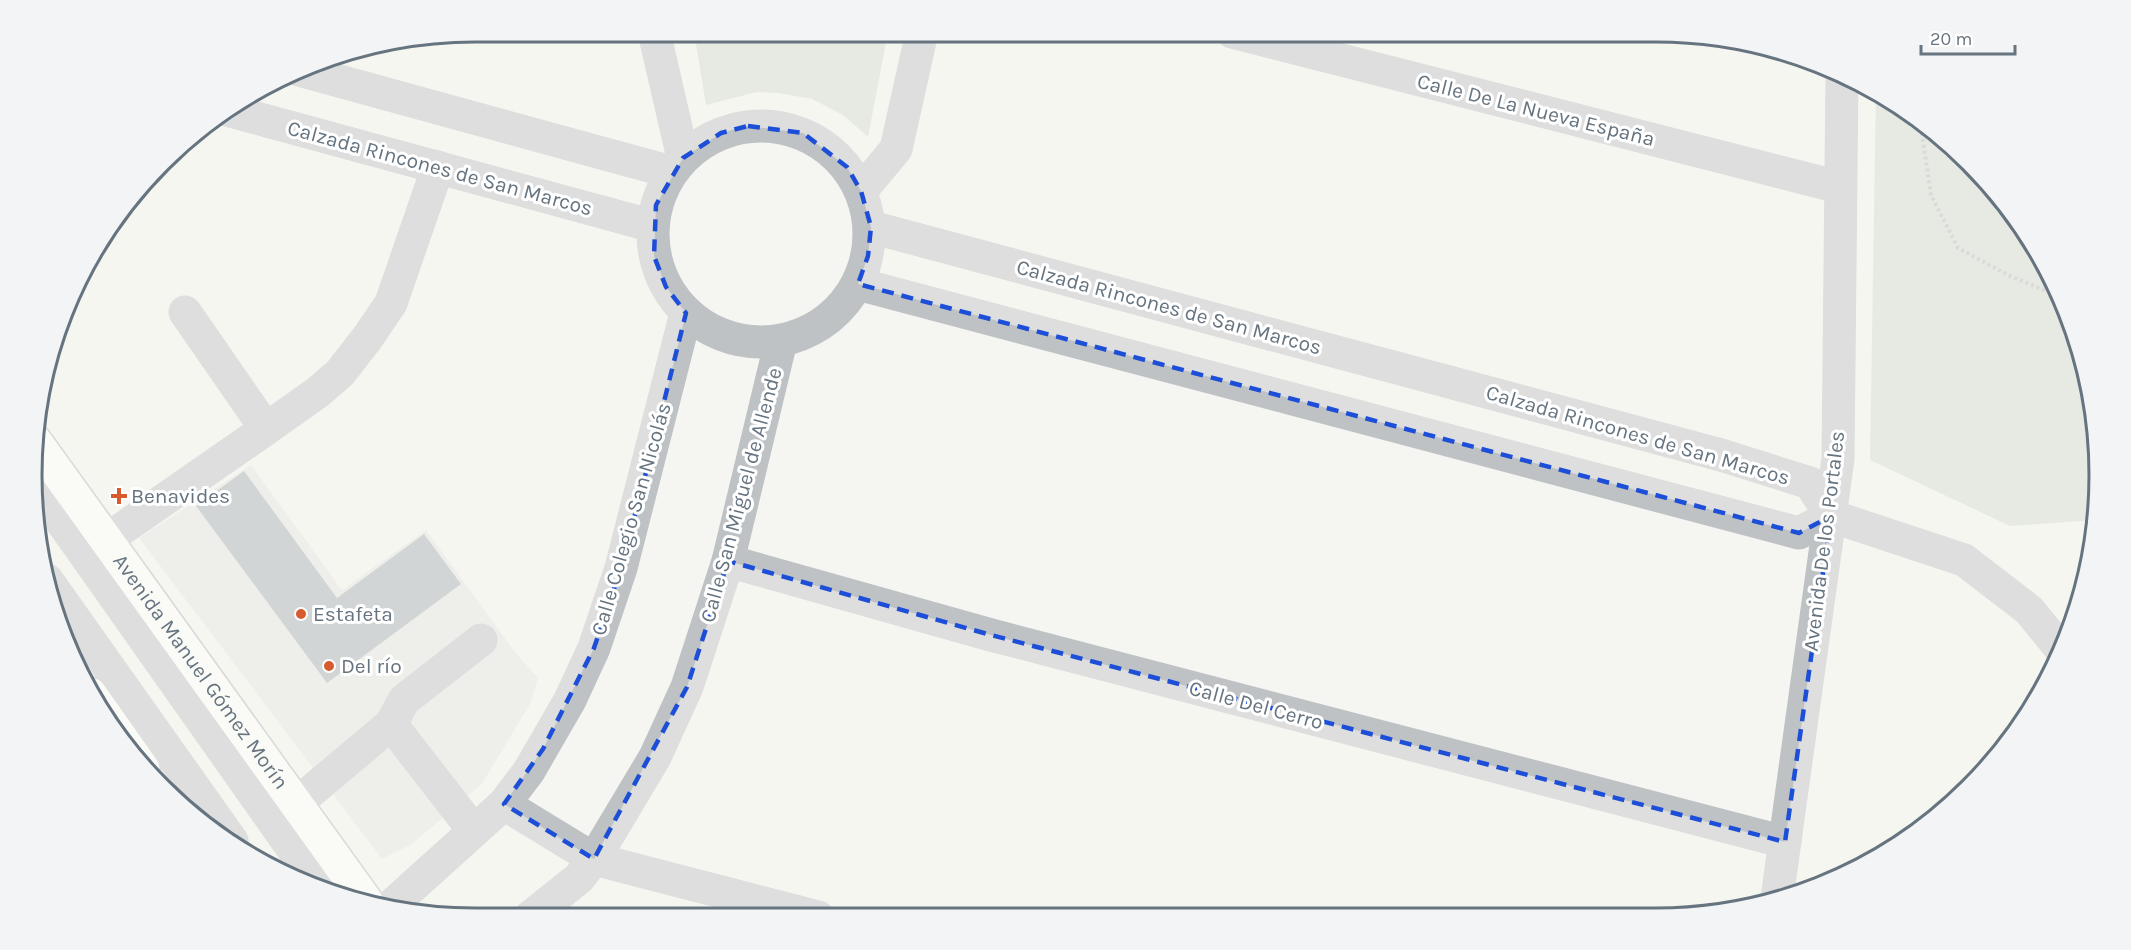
<svg xmlns="http://www.w3.org/2000/svg" width="2131" height="950" font-family="Karla,sans-serif">
  <style>
    .built { fill: #e5e6e5 }
    .green { fill: #d6dbd3 }
    .building { fill: #a7aeb3 }
    .lines { fill: none; stroke-linecap: round; stroke-linejoin: round }
    .major-casing { stroke: #b2b6b9; stroke-width: 36 }
    .path { stroke: #b8bbbd; stroke-width: 4; stroke-dasharray: 3 3; stroke-linecap: butt }
    .minor { stroke: #bec2c5; stroke-width: 33 }
    .major { stroke: #fff; stroke-width: 33 }
    .marked { fill: none; stroke: #1d4ed8; stroke-width: 4.5; stroke-dasharray: 12 8; stroke-linejoin: round }
    .poi-dot { fill: #d65c30; stroke: #fff; stroke-width: 2 }
    .labels { text-anchor: middle; stroke-width: 6; stroke-linejoin: round; paint-order: stroke }
    .street-label { font-size: 21px; fill: #667480; stroke: #fff }
    .poi-label { font-size: 21px; fill: #667480; stroke: #fff; text-anchor: start }
    .rim { fill: none; stroke: #667480; stroke-width: 3 }
  </style>
  <rect width="100%" height="100%" fill="#f5f5f1"/>
  <path class="built" d="M251,465L342,590L426,530L515,652L538,678L530,704L482,784L412,844L382,859L139,538Z"/>
  <g class="green">
    <path d="M694,32H888L868,137L843,115L812,99L778,93L757,92L706,105Z"/>
    <path d="M1876,90L1949,142L2008,205L2054,279L2084,361L2099,446L2096,520L2010,526L1870,460Z"/>
  </g>
  <path class="building" d="M244,471L337,598L424,534L461,584L327,683L196,506Z"/>
  <g class="lines">
    <g class="major-casing">
      <g id="major">
        <path id="s1" d="M35,441L366,901"/>
        <path d="M90,694L143,769"/>
      </g>
    </g>
    <path class="path" d="M1920,121L1931,195L1958,248L2010,276L2061,297"/>
    <g class="minor">
      <path d="M654,32L683,158"/>
      <path d="M1232,32L1839,187"/>
      <path d="M299,70L671,172"/>
      <path d="M227,110L653,226"/>
      <circle cx="761" cy="234" r="108"/>
      <path d="M861,191L896,149L922,32"/>
      <path d="M871,227L1721,455L1810,483L1831,516"/>
      <path d="M858,284L1799,533L1831,516"/>
      <path d="M185,312L266,429"/>
      <path d="M33,489L57,515L321,889"/>
      <path d="M1831,516L1964,560L2029,610L2060,648"/>
      <path d="M106,540L266,429L318,392L340,373L368,337L391,303L438,167"/>
      <path d="M728,561L991,635L1785,842"/>
      <path d="M47,580L232,841"/>
      <path d="M391,724L474,831"/>
      <path d="M296,804L391,724L404,700L481,640"/>
      <path d="M504,804L594,859L818,917"/>
      <path d="M1777,898L1838,459L1842,75"/>
      <path d="M392,905L504,804L529,771L570,700L594,648L621,568L686,313"/>
      <path d="M529,918L579,878L594,859L655,757L687,687L728,561L781,341"/>
    </g>
    <use href="#major" class="major"/>
  </g>
  <path d="M0 0H2131V950H0ZM748,126L803,133L847,167L861,191L871,227L868,256L858,284L1799,533L1831,516L1785,842L991,635L728,561L687,687L594,859L504,804L543,749L594,648L621,568L656,434L686,313L666,287L654,256L656,205L683,158L721,133Z" fill="#f5f5f1" fill-opacity=".55" fill-rule="evenodd"/>
  <path class="marked" d="M748,126L803,133L847,167L861,191L871,227L868,256L858,284L1799,533L1831,516L1785,842L991,635L728,561L687,687L594,859L504,804L543,749L594,648L621,568L656,434L686,313L666,287L654,256L656,205L683,158L721,133Z"/>
  <g class="poi-dot">
    <path d="M116 487h6v6h6v6h-6v6h-6v-6h-6v-6h6z"/>
    <circle cx="301" cy="614" r="6"/>
    <circle cx="329" cy="666" r="6"/>
  </g>
  <g class="labels">
    <g class="street-label">
      <text transform="translate(1536 110) rotate(14)" y="7">Calle De La Nueva España</text>
      <text transform="translate(440 168) rotate(15)" y="7">Calzada Rincones de San Marcos</text>
      <text transform="translate(1169 307) rotate(15)" y="7">Calzada Rincones de San Marcos</text>
      <text transform="translate(1638 435) rotate(16)" y="7">Calzada Rincones de San Marcos</text>
      <text transform="translate(741 495) rotate(-75)" y="7">Calle San Miguel de Allende</text>
      <text transform="translate(631 519) rotate(-74)" y="7">Calle Colegio San Nicolás</text>
      <text transform="translate(1824 541) rotate(-83)" y="7">Avenida De los Portales</text>
      <text dy="7" stroke="none"><textPath href="#s1" startOffset="284">Avenida Manuel Gómez Morín</textPath></text>
      <text transform="translate(1256 705) rotate(15)" y="7">Calle Del Cerro</text>
    </g>
    <g class="poi-label">
      <text x="131" y="503">Benavides</text>
      <text x="313" y="621">Estafeta</text>
      <text x="341" y="673">Del río</text>
    </g>
  </g>
  <path d="M0 0H2131V950H0ZM475 42H1656A433 433 0 0 1 2089 475V475A433 433 0 0 1 1656 908H475A433 433 0 0 1 42 475V475A433 433 0 0 1 475 42Z" fill="#f3f4f5" fill-rule="evenodd"/>
  <path class="rim" d="M475 42H1656A433 433 0 0 1 2089 475V475A433 433 0 0 1 1656 908H475A433 433 0 0 1 42 475V475A433 433 0 0 1 475 42Z"/>
  <path d="M1921 45v9h94v-9" fill="none" stroke="#667480" stroke-width="3"/>
  <text x="1930" y="45" font-size="18" fill="#667480" stroke="#ffffff" stroke-width="4.5" paint-order="stroke">20 m</text>
</svg>
